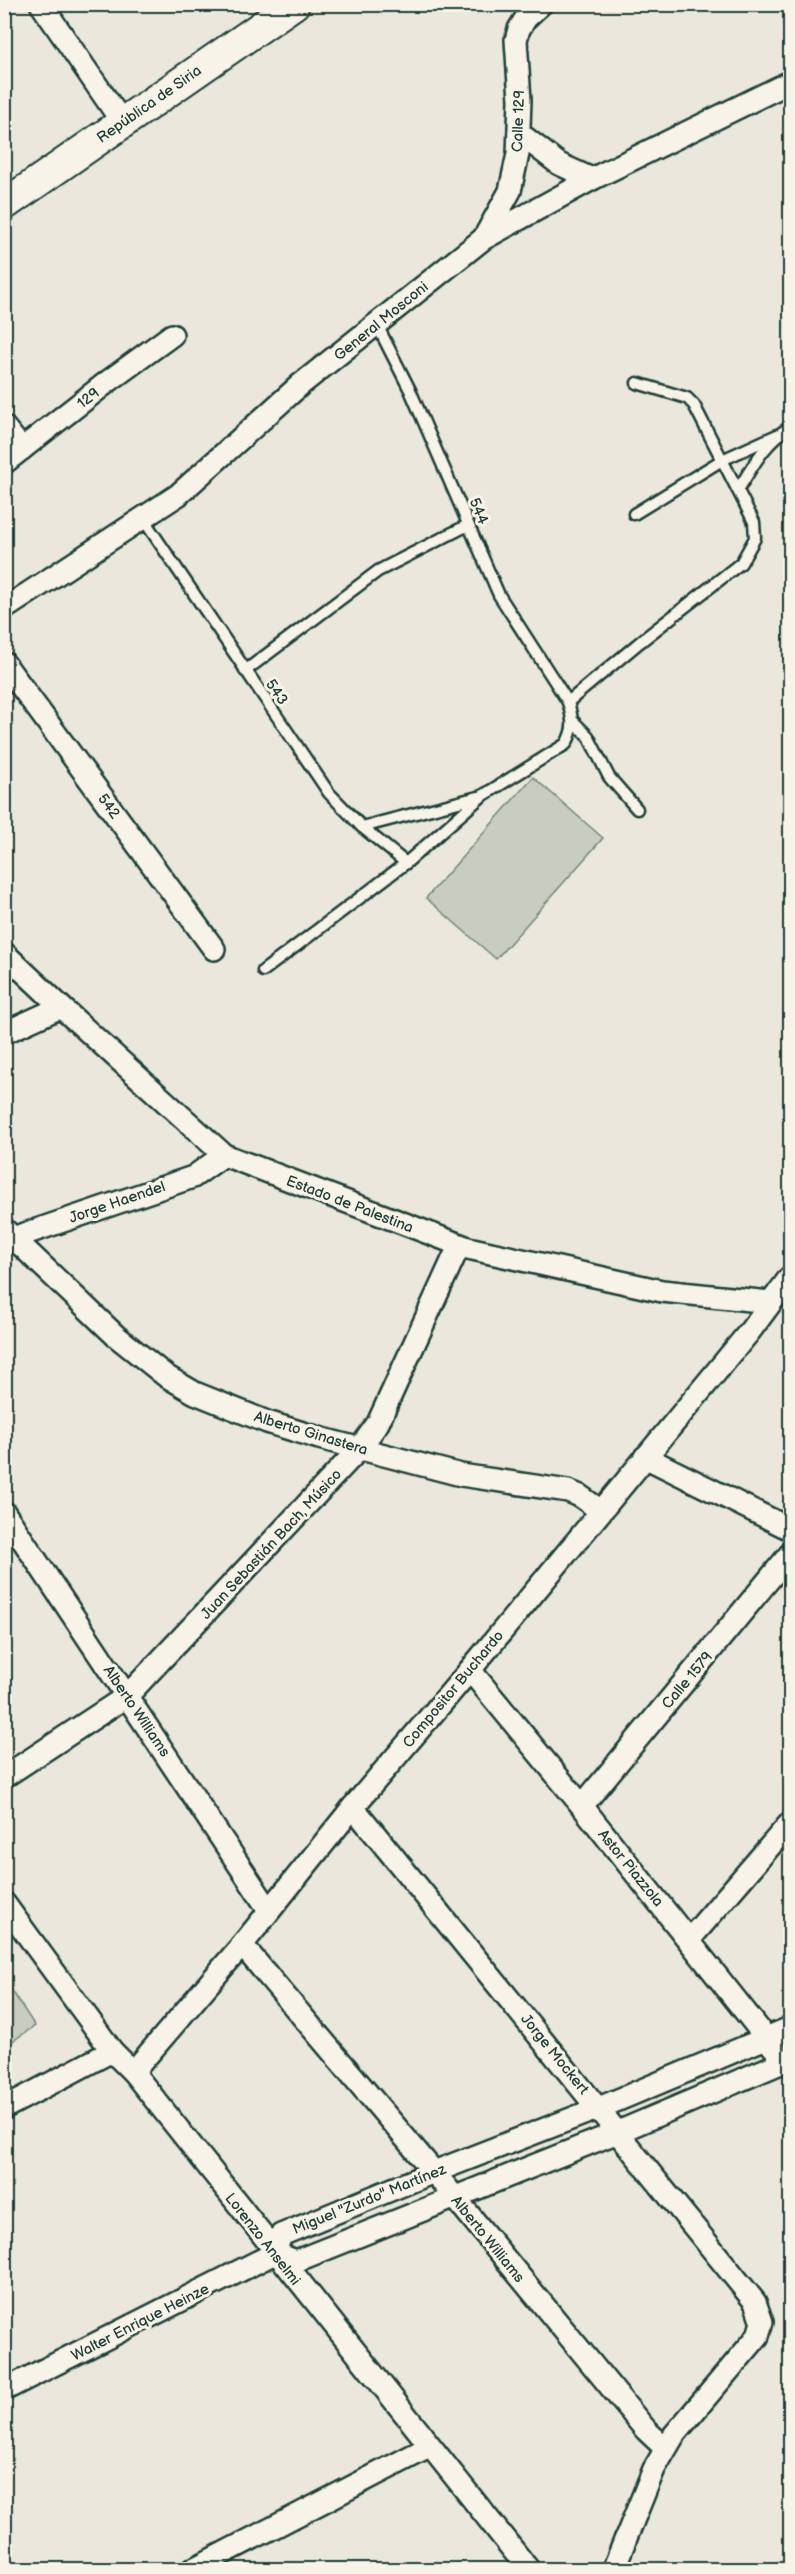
<svg xmlns="http://www.w3.org/2000/svg" width="795" height="2574" font-family="'Balsamiq Sans',sans-serif">
  <style>
    .green { fill: #c8ccc1; stroke: #74847a; stroke-width: 1.5 }
    .lines { fill: none; stroke-linecap: round; stroke-linejoin: round }
    .lane-casing { stroke: #1f3d34; stroke-width: 15 }
    .street-casing { stroke: #1f3d34; stroke-width: 26 }
    .secondary-casing { stroke: #1f3d34; stroke-width: 34 }
    .lane { stroke: #f7f3e8; stroke-width: 10 }
    .street { stroke: #f7f3e8; stroke-width: 21 }
    .secondary { stroke: #f7f3e8; stroke-width: 30 }
    .labels { text-anchor: middle; stroke-width: 6; stroke-linejoin: round; paint-order: stroke }
    .street-label { font-size: 15px; fill: #1f3d34; stroke: #f7f3e8 }
  </style>
  <rect width="100%" height="100%" fill="#eae8dd"/>
  <filter id="ink" filterUnits="userSpaceOnUse"><feTurbulence type="fractalNoise" baseFrequency=".0167" numOctaves="2"/><feDisplacementMap in="SourceGraphic" scale="12" xChannelSelector="R" yChannelSelector="G"/><feConvolveMatrix kernelMatrix="1 2 1 2 8 2 1 2 1" color-interpolation-filters="sRGB"/></filter>
  <g filter="url(#ink)">
    <g class="green">
      <path d="M533,777L603,838L496,959L426,898Z"/>
      <path d="M5,1980L35,2026L5,2046H4Z"/>
    </g>
    <g class="lines">
      <g class="lane-casing">
        <g id="lane">
          <path d="M738,490C753,466 765,442 790,427"/>
          <path d="M634,514L722,460L777,435"/>
          <path d="M144,520L329,793L362,827L406,863"/>
          <path d="M245,671L378,571L468,525"/>
          <path d="M568,702L640,642L741,563L755,538L754,522L694,405L687,398L637,383"/>
          <path d="M574,722L588,736L609,777L637,809"/>
          <path d="M362,827L478,797"/>
          <path d="M263,971L406,863L482,796L566,744C575,728 573,720 568,702L499,595L410,390L377,325"/>
        </g>
      </g>
      <g class="street-casing">
        <g id="street">
          <path d="M41,4L122,122"/>
          <path d="M519,133L559,164L592,179"/>
          <path d="M485,236L510,191L518,154L520,100L516,40L519,29L526,18L541,4"/>
          <path d="M4,427L22,449"/>
          <path d="M4,463L106,383L172,335"/>
          <path d="M4,609L178,495L300,385L483,239L592,179L790,82"/>
          <path d="M4,663L214,949"/>
          <path d="M4,953L61,1007L224,1155L468,1248L662,1291L770,1302"/>
          <path d="M4,1033L61,1007"/>
          <path d="M4,1229L116,1336L166,1376L195,1393L267,1422L319,1438L461,1475L568,1491L580,1496L601,1511"/>
          <path d="M4,1241L193,1177L224,1155"/>
          <path d="M645,1457L790,1529"/>
          <path d="M4,1512L269,1910"/>
          <path d="M470,1670L582,1806L774,2048"/>
          <path d="M4,1777L127,1696L360,1448L378,1423L459,1246"/>
          <path d="M582,1806L790,1554"/>
          <path d="M353,1807L755,2302L762,2322L758,2336L674,2435L654,2469L613,2570"/>
          <path d="M4,1903L112,2051L133,2072L529,2570"/>
          <path d="M689,1940L790,1823"/>
          <path d="M242,1945L434,2172L646,2430L665,2448"/>
          <path d="M133,2072L242,1945L353,1807L470,1670L750,1331L790,1277"/>
          <path d="M4,2108L112,2051"/>
          <path d="M275,2253L281,2235L434,2172L599,2108L790,2028"/>
          <path d="M275,2253L296,2261L618,2132L790,2059"/>
          <path d="M4,2390L275,2253"/>
          <path d="M191,2570L429,2447"/>
        </g>
      </g>
      <g class="secondary-casing">
        <path id="secondary" d="M4,205L294,4"/>
      </g>
      <use href="#lane" class="lane"/>
      <use href="#street" class="street"/>
      <use href="#secondary" class="secondary"/>
    </g>
  </g>
  <g class="labels">
    <g class="street-label">
      <text transform="translate(149 104) rotate(-35)" y="5">República de Siria</text>
      <text transform="translate(518 121) rotate(-88)" y="5">Calle 129</text>
      <text transform="translate(381 321) rotate(-39)" y="5">General Mosconi</text>
      <text transform="translate(88 398) rotate(-38)" y="5">129</text>
      <text transform="translate(479 511) rotate(67)" y="5">544</text>
      <text transform="translate(277 692) rotate(56)" y="5">543</text>
      <text transform="translate(109 806) rotate(54)" y="5">542</text>
      <text transform="translate(117 1202) rotate(-19)" y="5">Jorge Haendel</text>
      <text transform="translate(350 1204) rotate(21)" y="5">Estado de Palestina</text>
      <text transform="translate(311 1433) rotate(17)" y="5">Alberto Ginastera</text>
      <text transform="translate(271 1544) rotate(-47)" y="5">Juan Sebastián Bach, Músico</text>
      <text transform="translate(687 1680) rotate(-50)" y="5">Calle 1579</text>
      <text transform="translate(453 1689) rotate(-50)" y="5">Compositor Buchardo</text>
      <text transform="translate(137 1711) rotate(56)" y="5">Alberto Williams</text>
      <text transform="translate(631 1868) rotate(51)" y="5">Astor Piazzola</text>
      <text transform="translate(555 2054) rotate(51)" y="5">Jorge Mockert</text>
      <text transform="translate(369 2199) rotate(-22)" y="5">Miguel "Zurdo" Martínez</text>
      <text transform="translate(263 2239) rotate(52)" y="5">Lorenzo Anselmi</text>
      <text transform="translate(488 2239) rotate(51)" y="5">Alberto Williams</text>
      <text transform="translate(140 2322) rotate(-27)" y="5">Walter Enrique Heinze</text>
    </g>
  </g>
  <rect width="795" height="2574" fill="none" stroke="#f7f3e8" stroke-width="24"/>
  <rect x="12" y="12" width="771" height="2550" fill="none" stroke="#1f3d34" stroke-width="2" filter="url(#ink)"/>
</svg>
